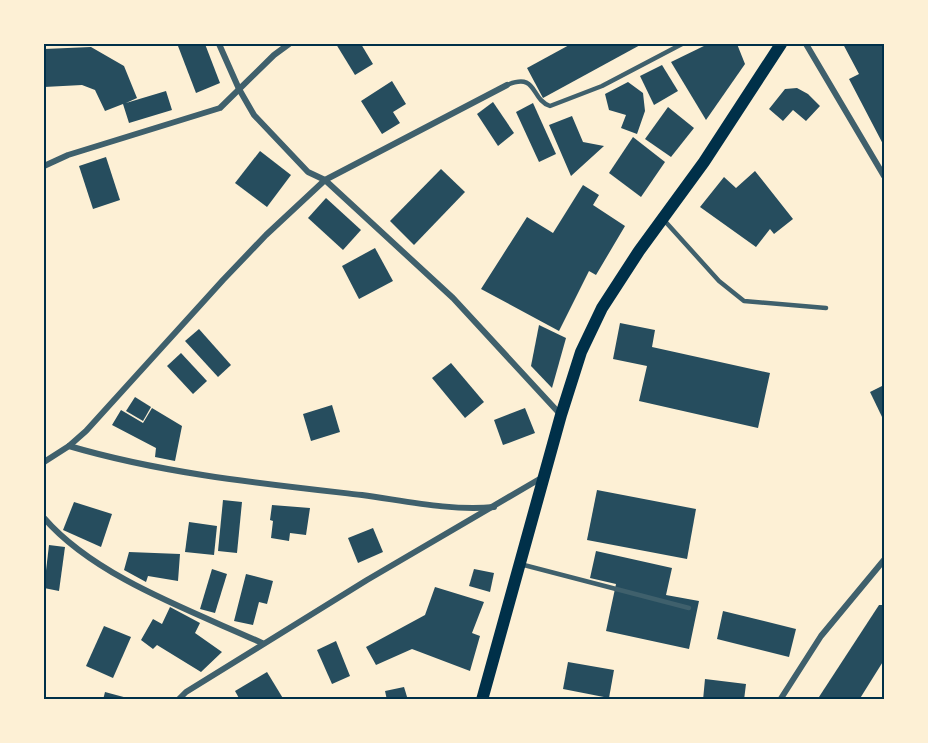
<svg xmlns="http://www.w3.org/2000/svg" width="928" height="743" font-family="Signika,sans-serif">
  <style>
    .building { fill: #264d5e }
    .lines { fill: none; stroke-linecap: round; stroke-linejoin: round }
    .service { stroke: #3f606c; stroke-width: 4.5 }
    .minor { stroke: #3f606c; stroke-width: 6 }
    .secondary { stroke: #003049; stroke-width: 12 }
    .neatline { fill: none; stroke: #003049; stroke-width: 2 }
  </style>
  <rect width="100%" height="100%" fill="#fdf0d5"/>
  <g class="building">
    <path d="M184,44H205L220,83L196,93L178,46Z"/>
    <path d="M336,44H361L373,64L355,75Z"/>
    <path d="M571,44H642L543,98L527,68Z"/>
    <path d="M708,44H737L745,64L706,120L671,62Z"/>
    <path d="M843,44H884V146L849,79L859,74Z"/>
    <path d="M91,47L124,66L137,98L126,103L166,91L172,110L129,123L123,104L105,111L95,90L82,85L44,87V49Z"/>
    <path d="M662,65L678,91L654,105L640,76Z"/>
    <path d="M392,81L406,104L393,112L400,123L382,134L361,101Z"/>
    <path d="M628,82L643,93L645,111L637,134L621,128L626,115L609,110L605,94Z"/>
    <path d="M797,88L808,94L820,106L806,121L793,110L783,121L769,109L785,89Z"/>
    <path d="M493,102L514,133L498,146L477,114Z"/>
    <path d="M533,103L556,154L539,162L516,112Z"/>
    <path d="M668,107L694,128L671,157L645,139Z"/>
    <path d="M572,116L583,142L604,146L571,176L549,125Z"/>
    <path d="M633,137L665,162L641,197L609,173Z"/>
    <path d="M260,151L291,175L267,207L235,183Z"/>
    <path d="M106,157L120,200L93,209L79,166Z"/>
    <path d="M441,169L465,192L414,245L390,221Z"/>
    <path d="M755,171L793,219L774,234L770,229L756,247L700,207L724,177L736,188Z"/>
    <path d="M583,185L599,195L593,205L625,226L596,275L589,271L559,331L481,289L527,217L553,233Z"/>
    <path d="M326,198L361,230L343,250L308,218Z"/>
    <path d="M375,248L393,281L359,299L342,266Z"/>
    <path d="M620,323L655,330L652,347L770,373L758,428L639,401L647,366L613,359Z"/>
    <path d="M539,325L566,338L552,388L531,366Z"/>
    <path d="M199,329L231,365L218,377L185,341Z"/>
    <path d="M181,353L207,381L193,394L167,366Z"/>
    <path d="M451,363L484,402L465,418L432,378Z"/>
    <path d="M884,385V421L870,392Z"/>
    <path d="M135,397L151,407L143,421L126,411Z"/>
    <path d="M332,405L340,432L311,441L303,414Z"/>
    <path d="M152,408L182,426L175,461L155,457L156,448L112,425L121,410L143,423Z"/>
    <path d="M525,408L535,433L503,445L494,420Z"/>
    <path d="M597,490L696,509L687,559L587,540Z"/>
    <path d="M223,500L242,502L237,553L218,551Z"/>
    <path d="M74,502L112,514L101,547L63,530Z"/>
    <path d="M272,505L310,508L306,535L290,533L289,541L271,538L273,521L270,520Z"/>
    <path d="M189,522L217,526L214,555L185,552Z"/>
    <path d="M373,528L383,552L358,563L348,538Z"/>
    <path d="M49,545L65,547L59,591L44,588Z"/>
    <path d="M596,551L672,568L666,595L699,601L689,649L606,631L616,584L590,578Z"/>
    <path d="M129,552L180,554L178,581L148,576L146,582L124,570Z"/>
    <path d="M212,569L227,574L215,613L200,609Z"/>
    <path d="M474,569L494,573L490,592L469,586Z"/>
    <path d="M246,574L273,581L267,604L259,602L253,625L234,621Z"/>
    <path d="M435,587L484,602L472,633L480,636L470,671L412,649L376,665L366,647L425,615Z"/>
    <path d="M879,605H884V660L859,700H817Z"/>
    <path d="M170,607L200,623L195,633L222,652L201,672L157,645L153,649L141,640L153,619L162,624Z"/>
    <path d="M723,611L796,629L789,657L717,639Z"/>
    <path d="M104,626L131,637L113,678L86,666Z"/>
    <path d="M336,641L350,676L332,684L317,650Z"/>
    <path d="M568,662L614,670L609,698L563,689Z"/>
    <path d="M267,672L284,700H240L235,691Z"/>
    <path d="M705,679L746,684L744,700H703Z"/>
    <path d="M404,687L408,700H387L385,691Z"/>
    <path d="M105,692L131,699V700H103Z"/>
  </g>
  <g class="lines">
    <g class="service">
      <path d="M507,85C538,72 530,99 550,106L602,86L682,44"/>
      <path d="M663,219L719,281L744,301L826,308"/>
      <path d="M520,564L689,608"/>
    </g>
    <g class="minor">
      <path d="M219,44L239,89L254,115L308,172L325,180L453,298L560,414"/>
      <path d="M806,44L884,176"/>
      <path d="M44,166L68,155L220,108L274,55L289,44"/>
      <path d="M69,446C164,474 265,484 362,495C406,501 450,511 494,507"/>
      <path d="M44,462L69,446L86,431L223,280L266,235L325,180L507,85"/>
      <path d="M44,518C95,577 192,611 262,643"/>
      <path d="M178,700L186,692L367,580L543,477"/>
      <path d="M780,700L821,636L884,560"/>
    </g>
    <path class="secondary" d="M482,700L561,415L581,352L602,308L639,251L704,162L781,44"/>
  </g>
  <rect width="928" height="743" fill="none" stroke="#fdf0d5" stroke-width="90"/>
  <rect x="45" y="45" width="838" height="653" class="neatline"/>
</svg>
